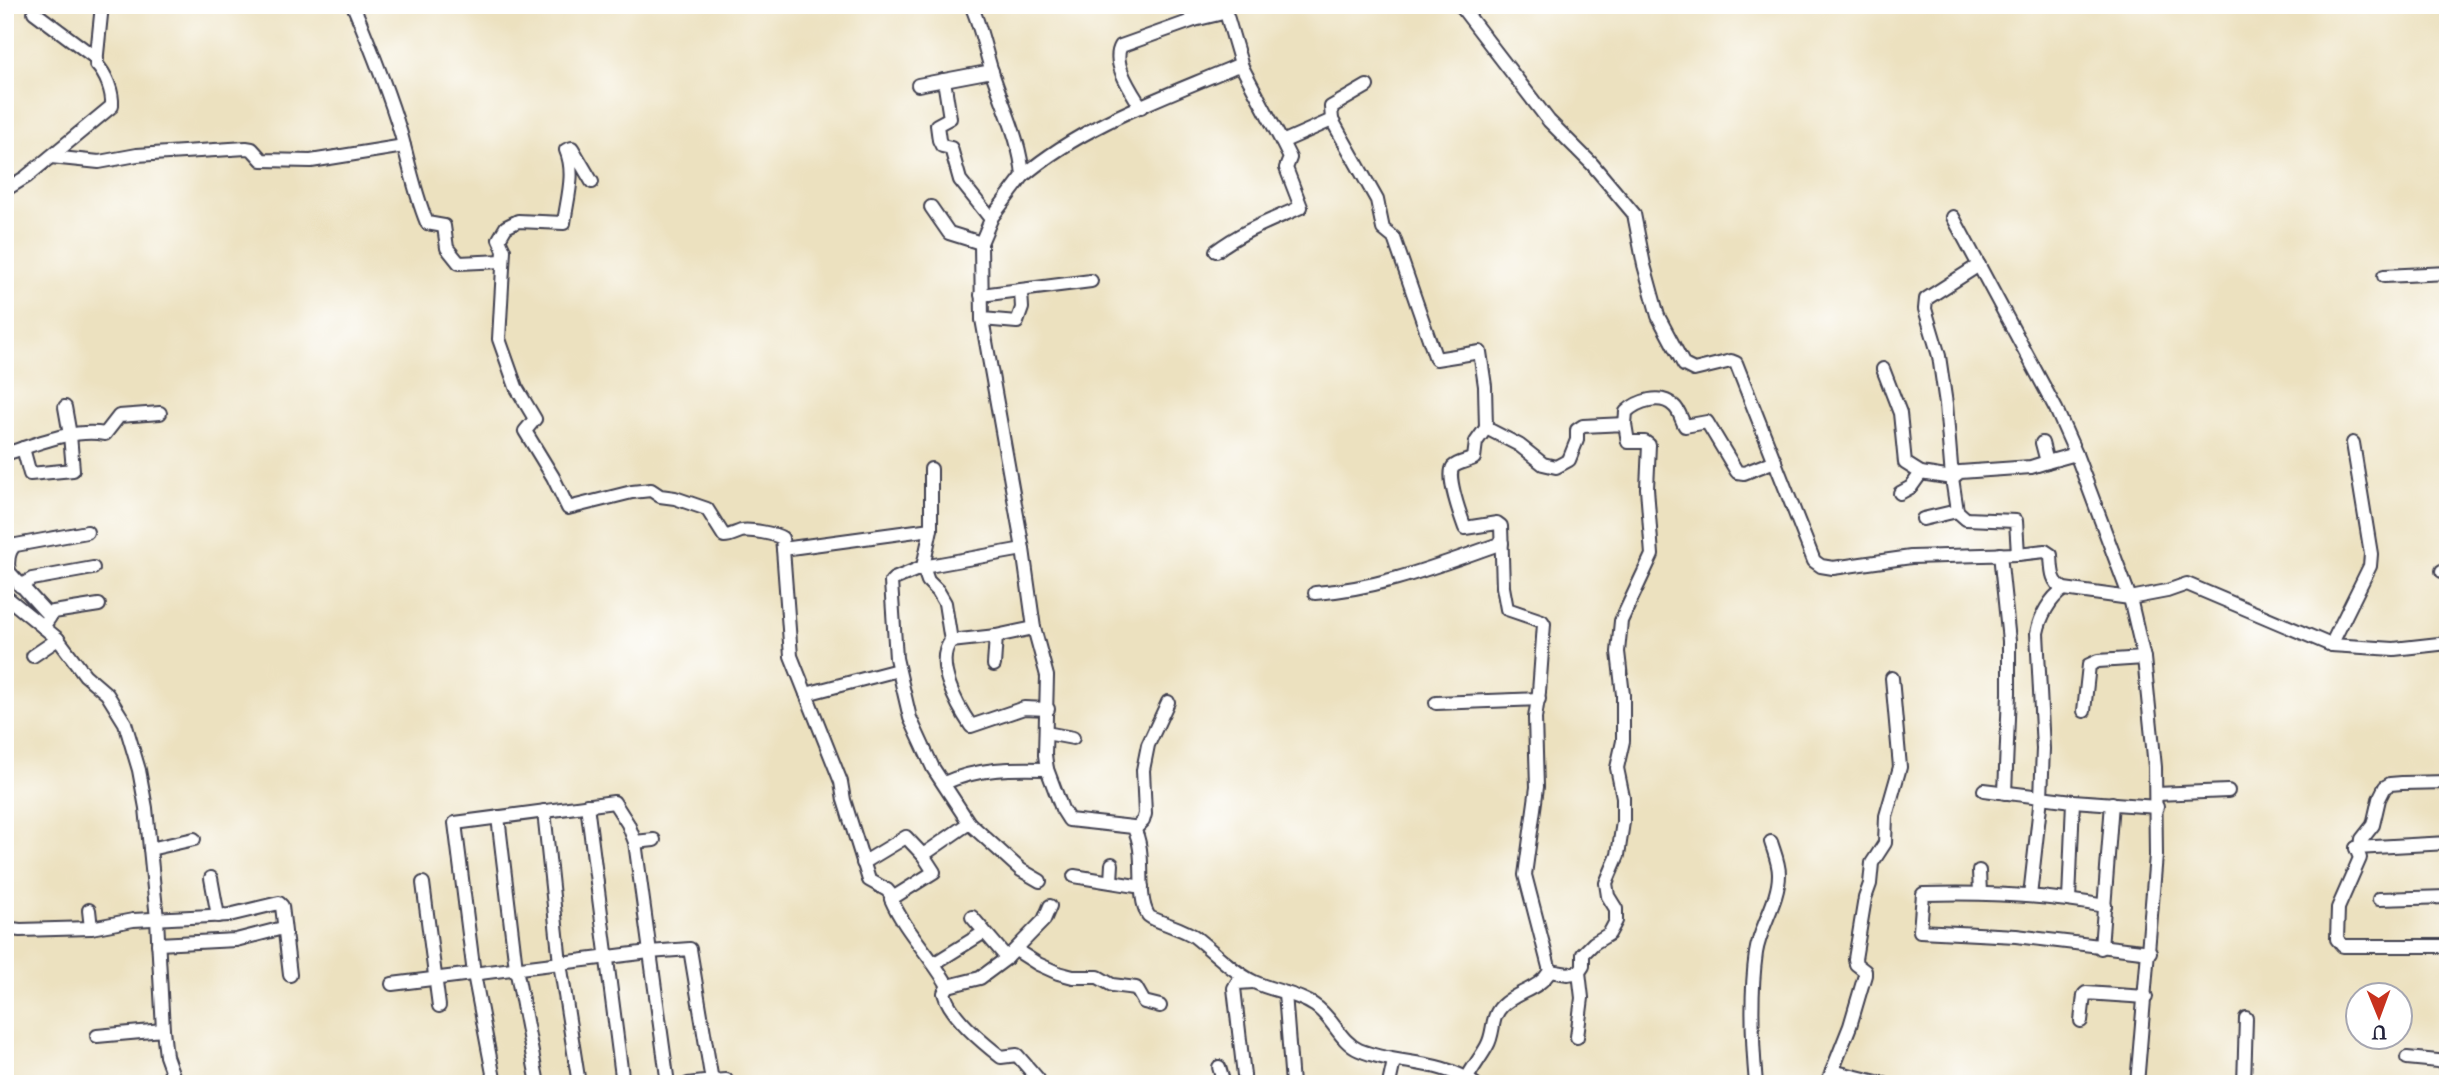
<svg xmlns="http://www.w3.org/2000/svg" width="2453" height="1089" font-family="'IM FELL Great Primer',serif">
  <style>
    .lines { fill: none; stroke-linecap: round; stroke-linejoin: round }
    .stream { stroke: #50bec8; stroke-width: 2.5 }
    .minor-casing { stroke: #403f4f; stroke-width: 16 }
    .minor { stroke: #fff; stroke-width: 12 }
  </style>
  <rect width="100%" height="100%" fill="#fff"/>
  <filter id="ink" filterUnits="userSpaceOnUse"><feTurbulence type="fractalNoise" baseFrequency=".0143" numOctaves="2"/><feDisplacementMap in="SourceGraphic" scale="14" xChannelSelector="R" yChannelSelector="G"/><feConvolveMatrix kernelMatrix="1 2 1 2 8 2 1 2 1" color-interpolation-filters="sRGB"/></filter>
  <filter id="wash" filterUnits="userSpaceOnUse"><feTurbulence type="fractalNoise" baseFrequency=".00686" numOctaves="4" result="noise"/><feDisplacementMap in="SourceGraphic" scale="28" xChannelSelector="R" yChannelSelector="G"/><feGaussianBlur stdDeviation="1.57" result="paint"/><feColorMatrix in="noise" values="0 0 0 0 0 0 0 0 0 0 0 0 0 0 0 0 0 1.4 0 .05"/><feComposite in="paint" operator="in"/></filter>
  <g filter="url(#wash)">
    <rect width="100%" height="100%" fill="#ece1bf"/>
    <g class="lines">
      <path class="stream" d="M2440,5L2448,12"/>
    </g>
  </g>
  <g filter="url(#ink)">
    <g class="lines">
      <g class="minor-casing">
        <g id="minor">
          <path d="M353,5C371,48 388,90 401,134C409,164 415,194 427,223L444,226L447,248L459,263L503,261"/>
          <path d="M971,5C981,27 985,50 992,72C1003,107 1020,139 1023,176L992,217L981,243L982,319L1023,549L1034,628L1047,676L1045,755L1047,769L1062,809L1069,820L1133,827C1148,852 1135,893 1148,915C1151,920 1185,929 1195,937C1214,952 1233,972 1254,982C1273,991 1296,993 1314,1005C1332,1016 1340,1042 1359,1050C1397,1066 1439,1058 1475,1084"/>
          <path d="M1186,5L1194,20"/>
          <path d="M1460,5L1549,121L1592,164L1634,214L1644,265L1658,316L1684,365L1694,370L1731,361L1736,363L1814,561L1821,566L1833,568L1911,557L2018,554L2045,551L2051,555C2052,569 2051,582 2064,589L2130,598L2167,591L2187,584L2331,645L2394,649L2448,643"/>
          <path d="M34,12L97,59"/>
          <path d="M944,80L950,118L937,125L939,140L942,146L951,148L960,180L991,219"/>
          <path d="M918,85L992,71"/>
          <path d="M1367,86L1331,107L1332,120L1377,200L1383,229L1394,238L1436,359L1480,352L1485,386L1486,428L1519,445L1543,464L1556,467L1569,460L1577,440V430L1583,426L1625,424L1628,442H1645L1649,445L1647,488L1652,555L1621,621L1618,652L1623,695V741L1617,768L1623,797V822L1618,855L1606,883L1608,896L1616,909V921L1609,934L1594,943L1583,954V966L1579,972L1582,998L1577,1037"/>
          <path d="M1141,107C1132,92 1111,63 1121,46L1194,20L1223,13L1227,16L1242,67"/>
          <path d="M51,157L99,162L137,155L246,148L252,149L262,160L311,161L404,146"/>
          <path d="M1023,176C1084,124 1164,97 1236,66L1242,67L1282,142L1332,120"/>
          <path d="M592,182L572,148L566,150C576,173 567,199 564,223L518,221L506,227L499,239L504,250L499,339L516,387L535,419L525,431L553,477L568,508L632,492L651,490L660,496L675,498L707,509L724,536C731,536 735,533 741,531C750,529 776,534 782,538L783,549L931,529"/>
          <path d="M5,190L26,177L112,106C113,92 106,74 96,64L102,5"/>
          <path d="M931,207L949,233L981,243"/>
          <path d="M1953,217L2056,409L2076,454L2130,598L2144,658L2155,767L2156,855L2137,1084"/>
          <path d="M1216,251C1244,230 1270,221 1301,207L1286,168L1290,158L1282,142"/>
          <path d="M1979,265L1926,299L1925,309L1939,356L1946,404L1952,478L1957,511L1966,519L2016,521L2018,554"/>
          <path d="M2384,276L2448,273"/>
          <path d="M981,295L1091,281"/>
          <path d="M982,319L1017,322L1022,308L1021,291"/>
          <path d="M1883,369L1900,413L1905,463L1921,473L1952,478L1960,472L2031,467L2047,462L2042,443"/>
          <path d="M1625,424L1626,412C1637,401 1661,393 1674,406C1680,411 1681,420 1685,426L1707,422L1737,472L1744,473L1775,461"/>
          <path d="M23,448L30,474L73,470L70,435L65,407"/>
          <path d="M5,454C37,444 73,428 105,434L119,416L160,413"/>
          <path d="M2047,462L2076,454"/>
          <path d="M931,469V529L923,567L928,581L938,591L945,603L951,641L996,636L1034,628"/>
          <path d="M1900,493L1911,487L1921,473"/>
          <path d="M1923,519L1957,511"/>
          <path d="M783,549L791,656L841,782L844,800L869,880L887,890L893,897"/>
          <path d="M2000,554L2009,641V693L2005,793"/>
          <path d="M2442,571H2448"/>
          <path d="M20,586L32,579L93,568"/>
          <path d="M1315,593C1380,589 1441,564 1502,543"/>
          <path d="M5,596L58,639L85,675L107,694L125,723L139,770L146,808L157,919L163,1030L166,1056L176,1084"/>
          <path d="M47,613L99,605"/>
          <path d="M43,627L50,617L9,572C7,563 8,550 16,545L87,532"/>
          <path d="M951,641C933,663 958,707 971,726L1024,708L1048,709"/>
          <path d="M2331,645L2370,566L2371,554L2353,443"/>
          <path d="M33,656L58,639"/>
          <path d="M994,665L996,636"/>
          <path d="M806,694L898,670"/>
          <path d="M1436,703L1539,699"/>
          <path d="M2084,711L2089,665L2098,661L2144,658"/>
          <path d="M1046,733L1073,738"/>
          <path d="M2448,782L2402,783L2390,784L2385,787L2379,799L2373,825L2362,839L2361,846L2356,848L2360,858L2338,908L2337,939L2343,946H2448"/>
          <path d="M944,783C978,768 1011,768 1047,769"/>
          <path d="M1984,790L2073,801L2157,807"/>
          <path d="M2156,794L2228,791"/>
          <path d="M587,805L623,1084"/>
          <path d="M544,811L560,963L579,1084"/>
          <path d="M498,817L516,968L538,1084"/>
          <path d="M969,823L1021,870L1040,881"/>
          <path d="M1135,829L1143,821L1145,814L1143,770L1148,745L1168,702"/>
          <path d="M635,842L654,840"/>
          <path d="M2356,848L2448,843"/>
          <path d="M150,849L194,839"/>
          <path d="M923,855L934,872L891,899C905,931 931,956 948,986L980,978L1007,958"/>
          <path d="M863,863L906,837L923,855L969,823L933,768L910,718L896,658L891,582L894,579L923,567L1023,549"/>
          <path d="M1979,871L1980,893"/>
          <path d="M1074,876L1142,887"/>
          <path d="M211,878L218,916"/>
          <path d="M1111,881L1112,864"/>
          <path d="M423,883L439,1006"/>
          <path d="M2030,896L2041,797L2043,749L2037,633C2040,617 2050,598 2064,589"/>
          <path d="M2379,899L2448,897"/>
          <path d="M2069,900L2073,801"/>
          <path d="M2105,906C2045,895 1984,892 1923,894L1920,931L2016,936L2150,952"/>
          <path d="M89,910L91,928"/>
          <path d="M972,917L1007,958L1044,920L1050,906"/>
          <path d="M5,928L20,930L91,928L133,920L229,915L279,903L282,906L290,975"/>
          <path d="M158,944L236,940L279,929"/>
          <path d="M2101,948L2112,803"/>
          <path d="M1016,950L1038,964L1058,973L1073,977H1098L1112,985L1136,988L1144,1002L1160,1006"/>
          <path d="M935,963L983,933"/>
          <path d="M1550,971L1568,974L1579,972"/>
          <path d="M392,984L649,952L690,949L712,1081L688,1084"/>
          <path d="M948,986L944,993C950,1016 983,1043 1001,1057L1017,1055L1038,1079L1037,1084"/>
          <path d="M1285,993L1292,1084"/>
          <path d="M2081,1021L2084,995L2086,993L2146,997"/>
          <path d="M97,1036L163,1030"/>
          <path d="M2407,1058L2448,1062"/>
          <path d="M1219,1067L1224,1084"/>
          <path d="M1832,1071L1885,1084"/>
          <path d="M1467,1078C1473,1067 1481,1057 1487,1046C1495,1032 1490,1018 1502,1006C1517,991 1539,990 1550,971L1525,875L1537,787L1535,718L1539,692L1544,624L1542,621L1507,609L1503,587L1501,526L1497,523L1465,528C1461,517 1446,476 1453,467C1458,462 1469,461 1474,458L1476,442L1486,428"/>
          <path d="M712,1081L726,1080L728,1084"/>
          <path d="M495,1084L474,974L455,823L614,802L628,824L635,842L668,1084"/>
          <path d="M1245,1084L1234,988L1237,983L1253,982"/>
          <path d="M1389,1084L1394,1061"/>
          <path d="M1756,1084C1752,1040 1750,996 1756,953C1760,926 1779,901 1779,874C1779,863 1774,852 1771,842"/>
          <path d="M1827,1084L1850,1026L1865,975V971L1856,964L1855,959L1865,898L1870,884L1872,863L1885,843L1886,816L1900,767L1892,678"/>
          <path d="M2244,1084L2246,1018"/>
        </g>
      </g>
      <use href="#minor" class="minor"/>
    </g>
  </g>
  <rect width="2453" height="1089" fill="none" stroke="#fff" stroke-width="28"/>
  <g transform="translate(2379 1016) rotate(179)"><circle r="33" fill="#ffffff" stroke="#a7a7b1" stroke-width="2"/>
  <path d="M0-5L12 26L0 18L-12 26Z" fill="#c8321e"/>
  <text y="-10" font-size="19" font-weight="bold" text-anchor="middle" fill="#22223b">U</text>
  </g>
</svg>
